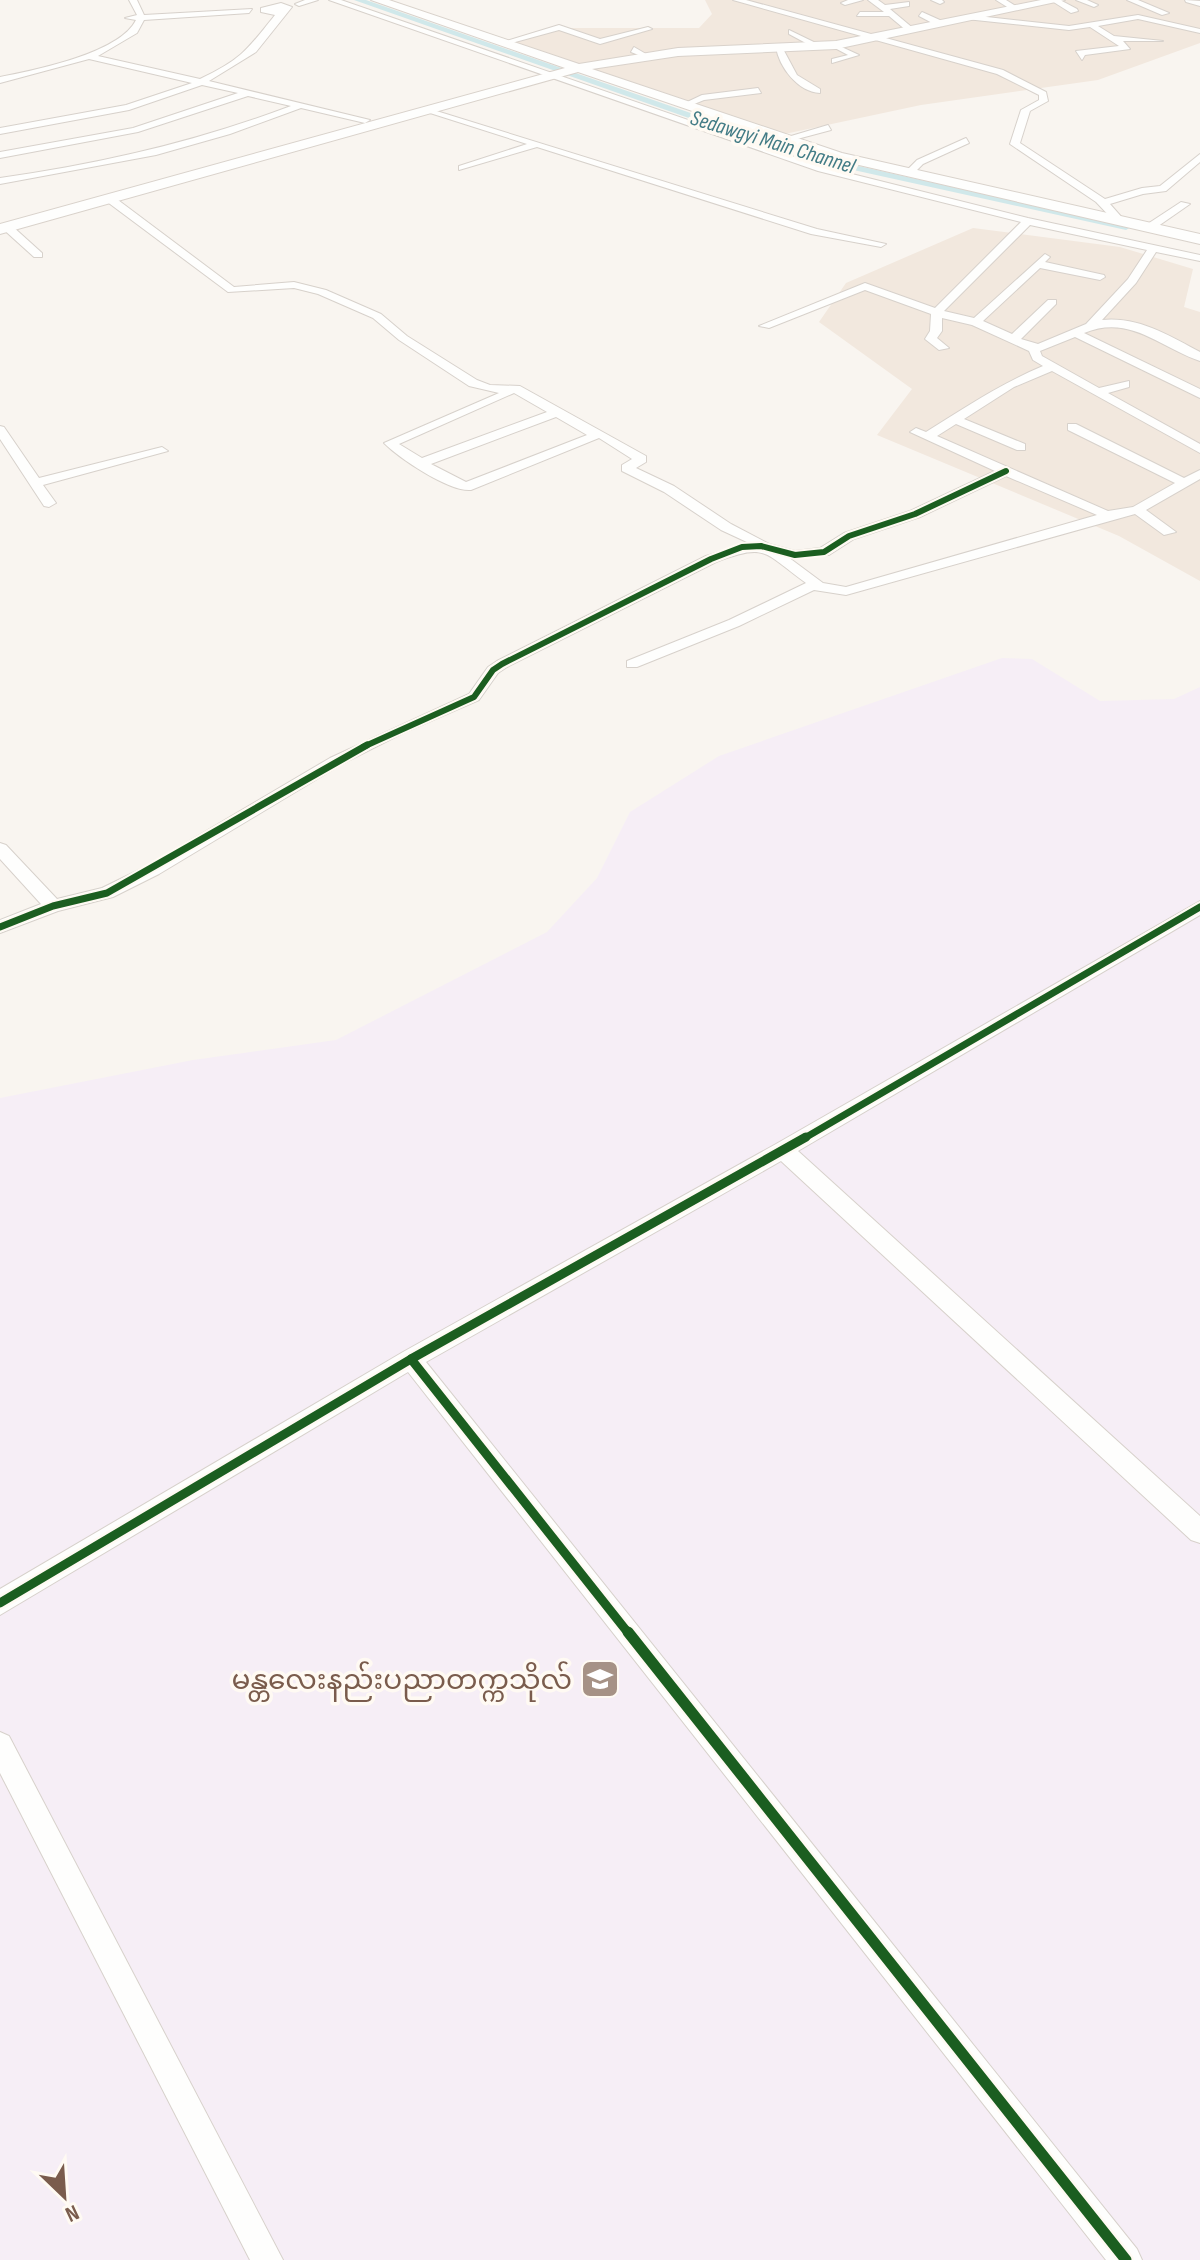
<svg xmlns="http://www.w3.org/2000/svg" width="1200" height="2260" font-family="'Sofia Sans Condensed','Noto Sans Myanmar',sans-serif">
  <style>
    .residential { fill: #f2e8de }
    .education { fill: #f6eef6 }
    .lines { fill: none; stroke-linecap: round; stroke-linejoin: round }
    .canal { fill: #d0e8ea; fill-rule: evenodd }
    .street-casing { stroke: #d7d1cb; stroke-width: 2 }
    .secondary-casing { stroke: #d9d2cb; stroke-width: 2 }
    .street { fill: #fefefd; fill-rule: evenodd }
    .secondary { fill: #fefefd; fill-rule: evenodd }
    .cycleway-far3-casing { stroke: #fffaf3; stroke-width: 10 }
    .cycleway-far2-casing { stroke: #fffaf3; stroke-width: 11 }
    .cycleway-far1-casing { stroke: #fffaf3; stroke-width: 14 }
    .cycleway-casing { stroke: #fffaf3; stroke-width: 16 }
    .cycleway-far3 { stroke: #1b5e20; stroke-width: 6 }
    .cycleway-far2 { stroke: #1b5e20; stroke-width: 7 }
    .cycleway-far1 { stroke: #1b5e20; stroke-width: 9 }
    .cycleway { stroke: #1b5e20; stroke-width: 11 }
    .labels { text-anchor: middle; stroke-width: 7; stroke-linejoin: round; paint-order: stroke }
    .far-water-label { font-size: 22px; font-style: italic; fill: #437c86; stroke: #fffaf3 }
    .near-poi-label { font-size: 28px; fill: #7a5c4d; stroke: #fffaf3; text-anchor: end }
  </style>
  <rect width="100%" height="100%" fill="#f9f5f0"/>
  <g class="residential">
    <path d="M705,0H1200V43L1098,80L921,105L780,135L509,43L564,28H699L712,14Z"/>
    <path d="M973,228L1120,247L1193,269L1184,307L1200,312V581L1119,536L877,435L912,389L819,322L846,283Z"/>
  </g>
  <path class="education" d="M1002,658L1032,659L1100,701L1174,699L1200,687V2260H0V1098L193,1060L336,1040L547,932L597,878L630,812L719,756Z"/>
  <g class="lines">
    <path class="canal" d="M354,0H366L814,156L1131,227L1126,230L808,160Z"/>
    <g class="street-casing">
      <g id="street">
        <path d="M129,0H137L144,15L252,9L249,13L144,20L137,33L98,56L200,79C242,59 247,50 275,15L261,12V8L281,3L292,7L256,52L209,81L370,120L365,123L301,108L230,134L156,155L0,184V178C100,164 196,142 291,106L248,96L138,132L0,158V152L133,128L238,93L202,85L129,110L0,134V128L126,105L192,83L89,59L0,83V77C36,70 120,53 136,20L125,18L137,15Z"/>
        <path d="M305,0H318L299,6L295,4Z"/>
        <path d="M329,0H341L824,167L1028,218L1200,255V261L1156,252L1136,283L1102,320C1138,316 1170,336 1200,352V361C1159,347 1130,314 1084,333L1200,389V398L1075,337L1040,351L1042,356L1099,388L1129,381V387L1108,393L1200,444V453L1052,371L1014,387L964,419L1025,444V450H1017L956,424L937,436L1108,511L1133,507L1175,483L1068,430V424H1076L1184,478L1200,470V479L1146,510L1176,532L1164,535L1135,514L846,595L814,590L739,626L637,667H627V661L729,620L806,583C764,553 767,542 716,562L507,667L498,673L479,700L403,733L342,764L159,874L113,897L58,911L0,933V920L41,904L0,859V843L6,845L57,899L102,888L147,866L330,758L469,694L488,667L497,661L706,556L749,543L721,530L664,492L622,471V465L632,459L599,438L471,490C449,492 399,458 384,443L499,393L469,386L399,340L373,318L318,294L294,288L228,292L106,201V197H114L234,287L294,282L326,290L381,314L407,336L477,380L490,385L520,386L646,456V462L636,468L674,486L731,524L769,544L795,551L820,548L844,533L910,511L995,471L910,432L916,428L926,432C963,409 1000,384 1043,366L1033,360L1029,351L972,325L942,318V331L937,338L949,348L939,350L925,339L930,331L931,314L865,290L769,328L759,326L865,283L935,308L1021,222L818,171ZM1030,225L1147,250L1128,279L1086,324L1038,344L1021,339L1056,304V300H1048L1012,334L983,321L1040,268L1100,280L1105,277L1104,275L1045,262L1050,257L1045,254L974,318L944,311ZM514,393L547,412L422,458L399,444ZM556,417L587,435L466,482L431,464ZM1006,476L1097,515L846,587L823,583L788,557L829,555L854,539L920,517Z"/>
        <path d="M733,0H746L1003,70L1046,92L1048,101L1030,111L1020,143L1105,199L1142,188L1160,186L1200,154V162L1166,191L1143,194L1110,204L1125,221L1116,223L1096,202L1010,144L1021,110L1039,100V95L997,74Z"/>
        <path d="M848,0H863L845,5L841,3Z"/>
        <path d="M868,0H878L885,5L909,2V6L890,9L914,29L907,31L889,16H857L860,12H884Z"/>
        <path d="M931,0H942L944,2L940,4Z"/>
        <path d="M996,0H1006L1019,8L1012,10Z"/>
        <path d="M1060,0L1077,9L1078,11L1071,13L1052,1Z"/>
        <path d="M1076,0H1087L1098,5L1094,7Z"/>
        <path d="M1127,0H1138L1169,13L1162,15Z"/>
        <path d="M1185,0L1200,1V6L1186,2Z"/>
        <path d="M922,12L942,21L943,23L936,25L919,16Z"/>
        <path d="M969,15L1069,26L1138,15L1200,29V33L1138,19L1098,26L1114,36L1163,41H1123L1130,49L1085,55L1082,60L1076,51L1119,46L1090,27L1069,30L966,19Z"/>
        <path d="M559,25L600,39L648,27L652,29L600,44L559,30L504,45L500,43Z"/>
        <path d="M789,30L822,46L815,48L789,34Z"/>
        <path d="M833,43L859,55L832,63V59L848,55L833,47Z"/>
        <path d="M634,47L646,54V58L631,52Z"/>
        <path d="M776,47H782L797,75L820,89V93C798,92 779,67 776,47Z"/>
        <path d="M758,88L761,93L704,100L687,107L683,104L702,95Z"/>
        <path d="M430,109L817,229L886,244L881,247L811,234L537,147L459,170V166L527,144L430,113Z"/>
        <path d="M828,125L831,130L786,142L781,139Z"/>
        <path d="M966,138L969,143L923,164L911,176L903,174L917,160Z"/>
        <path d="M1181,202L1190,204L1154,229H1146V225Z"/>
        <path d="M3,225H11L42,253V257H34L3,229Z"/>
        <path d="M0,426L4,427L39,478L162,447L168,451L43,485L56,503L49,507L44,506L0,439Z"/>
        <path d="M1200,901V915L798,1151L1200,1516V1543L1191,1540L781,1161L426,1362L1137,2249L1142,2260H1106L408,1372L0,1615V1589L403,1352L776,1144Z"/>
        <path d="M0,1732L9,1736L283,2260H250L0,1773Z"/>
      </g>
    </g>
    <g class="secondary-casing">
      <path id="secondary" d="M371,0H389L579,64L678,48L836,41L1041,0H1065L836,49L678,56L592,69L842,153L1200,234V244L833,159L578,72L0,234V224L565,68Z"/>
    </g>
    <use href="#street" class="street"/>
    <use href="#secondary" class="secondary"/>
    <g class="cycleway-far3-casing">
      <path id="cycleway-far3" d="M363,747L474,697L493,670L502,664L711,559L742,547L761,546L795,555L824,552L849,536L915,514L1006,471"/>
    </g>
    <g class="cycleway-far2-casing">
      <g id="cycleway-far2">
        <path d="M0,927L53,906L107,893L367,745"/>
        <path d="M803,1139L1200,907"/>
      </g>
    </g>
    <g class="cycleway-far1-casing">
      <g id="cycleway-far1">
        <path d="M411,1359L629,1634"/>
        <path d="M0,1603L411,1359L806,1137"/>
      </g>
    </g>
    <g class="cycleway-casing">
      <path id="cycleway" d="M628,1632L1126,2260"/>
    </g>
    <use href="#cycleway-far3" class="cycleway-far3"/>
    <use href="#cycleway-far2" class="cycleway-far2"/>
    <use href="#cycleway-far1" class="cycleway-far1"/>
    <use href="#cycleway" class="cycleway"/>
  </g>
  <defs>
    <g id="university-square" transform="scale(2)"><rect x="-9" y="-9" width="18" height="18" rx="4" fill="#a69286" stroke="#fffaf3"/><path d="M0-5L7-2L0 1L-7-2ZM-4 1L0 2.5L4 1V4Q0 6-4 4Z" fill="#fff"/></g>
  </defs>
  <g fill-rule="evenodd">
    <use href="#university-square" x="600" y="1679"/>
  </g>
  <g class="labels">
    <g class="far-water-label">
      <text transform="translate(773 141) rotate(17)" y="8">Sedawgyi Main Channel</text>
    </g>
    <g class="near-poi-label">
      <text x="572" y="1689">မန္တလေးနည်းပညာတက္ကသိုလ်</text>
    </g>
  </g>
  <g transform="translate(64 2196) rotate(155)" stroke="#fffaf3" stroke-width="6" paint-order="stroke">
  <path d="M0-6L14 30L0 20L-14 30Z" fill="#7a5c4d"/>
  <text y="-12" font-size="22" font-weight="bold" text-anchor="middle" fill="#7a5c4d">N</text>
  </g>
</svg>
